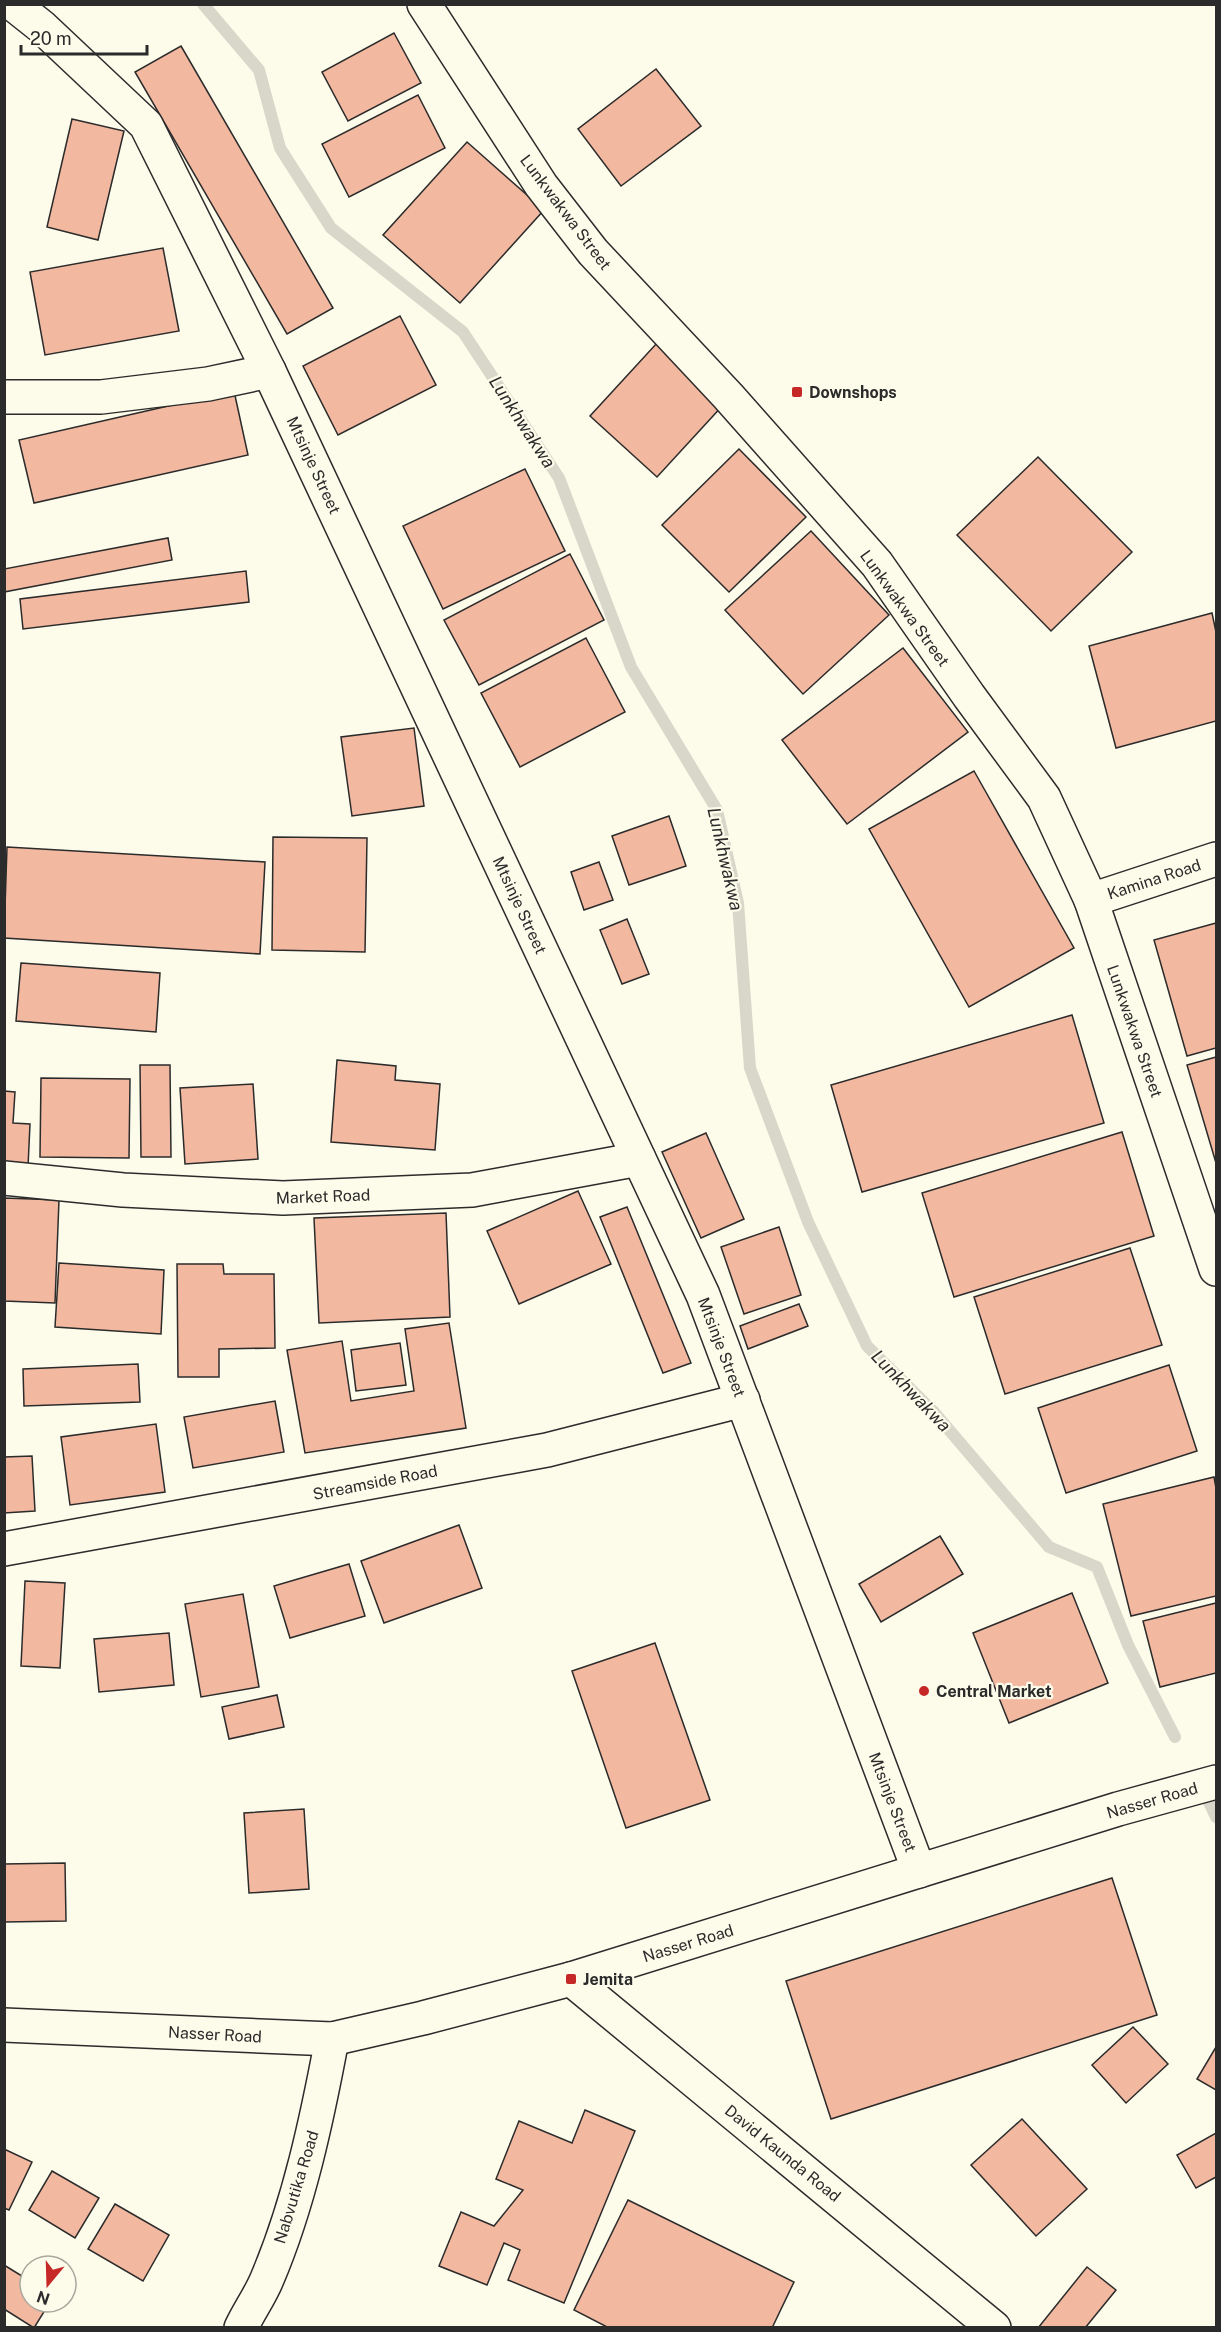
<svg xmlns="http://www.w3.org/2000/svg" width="1221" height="2332" font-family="'Public Sans',sans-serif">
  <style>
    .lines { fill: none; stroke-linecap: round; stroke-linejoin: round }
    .stream { stroke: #d8d7c9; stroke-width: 12 }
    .building { fill: #f2b8a0; stroke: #2b2b2b; stroke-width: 1.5 }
    .minor-casing { stroke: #2b2b2b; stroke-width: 36 }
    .tertiary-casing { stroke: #2b2b2b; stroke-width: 36 }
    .minor { stroke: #fdfbea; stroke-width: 33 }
    .tertiary { stroke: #fdfbea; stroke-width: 33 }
    .poi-dot { fill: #c62828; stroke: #fdfbea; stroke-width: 2 }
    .labels { text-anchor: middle; stroke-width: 4.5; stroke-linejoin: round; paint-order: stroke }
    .street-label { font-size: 16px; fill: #2b2b2b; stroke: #fdfbea }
    .poi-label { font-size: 16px; font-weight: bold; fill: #2b2b2b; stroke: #fdfbea; text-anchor: start }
    .water-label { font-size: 18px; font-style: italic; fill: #2b2b2b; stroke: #fdfbea }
  </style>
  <rect width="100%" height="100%" fill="#fdfbea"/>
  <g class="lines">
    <g class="stream">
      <path d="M203,4L259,70L280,148L331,228L463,332L559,478L631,667L717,810L738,903L750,1068L808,1222L867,1346L933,1411L1049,1547L1097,1567L1128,1645L1175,1737"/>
      <path d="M1207,1798L1216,1817"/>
    </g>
  </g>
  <g class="building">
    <path d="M394,33L421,83L348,121L322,72Z"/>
    <path d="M181,46L333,308L287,334L135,72Z"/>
    <path d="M656,69L701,126L621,186L578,129Z"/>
    <path d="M418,95L445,148L349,197L322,144Z"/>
    <path d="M72,119L124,131L98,240L47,227Z"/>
    <path d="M467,142L544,210L460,303L383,235Z"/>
    <path d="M163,248L179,331L45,355L30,272Z"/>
    <path d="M400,316L436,385L338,435L303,366Z"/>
    <path d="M657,343L724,404L657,477L590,416Z"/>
    <path d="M234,391L248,455L34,503L19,440Z"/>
    <path d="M739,449L806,517L729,592L662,525Z"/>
    <path d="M1038,457L1132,552L1051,631L957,535Z"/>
    <path d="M525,469L565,551L443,609L403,526Z"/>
    <path d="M811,531L889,615L803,694L725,610Z"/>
    <path d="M168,538L172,560L4,592V569Z"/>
    <path d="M570,554L604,620L479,685L444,620Z"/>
    <path d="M246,571L249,602L23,629L20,599Z"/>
    <path d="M1212,613L1216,632V721L1116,748L1089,646Z"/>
    <path d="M586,638L625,712L520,767L481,693Z"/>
    <path d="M903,648L968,732L847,824L782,740Z"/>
    <path d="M414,728L424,806L352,816L341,737Z"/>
    <path d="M974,771L1074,948L969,1007L869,829Z"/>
    <path d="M669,816L686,866L629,885L612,836Z"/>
    <path d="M273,837L367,838L365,952L272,950Z"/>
    <path d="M7,847L265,862L260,954L4,938Z"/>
    <path d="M599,862L613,900L584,910L571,872Z"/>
    <path d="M627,919L649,974L622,984L600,930Z"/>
    <path d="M1216,923V1048L1187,1056L1154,940Z"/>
    <path d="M21,963L160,973L156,1032L16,1021Z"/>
    <path d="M1072,1015L1104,1123L862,1192L831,1085Z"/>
    <path d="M1216,1057V1163L1187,1065Z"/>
    <path d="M337,1060L396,1066L395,1080L440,1084L435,1150L331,1142Z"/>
    <path d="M140,1065H170L171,1157H141Z"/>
    <path d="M41,1078L130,1079L129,1158L40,1157Z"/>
    <path d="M253,1084L258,1159L185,1164L180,1088Z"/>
    <path d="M4,1091L15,1092L13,1123L30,1124L28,1167L4,1165Z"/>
    <path d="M1122,1132L1154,1236L954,1297L922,1193Z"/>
    <path d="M706,1133L744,1219L701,1238L662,1152Z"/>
    <path d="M578,1191L611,1264L519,1304L487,1231Z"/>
    <path d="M4,1198L59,1200L55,1303L4,1301Z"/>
    <path d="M627,1207L691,1363L663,1373L600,1217Z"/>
    <path d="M446,1213L450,1317L319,1323L314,1218Z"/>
    <path d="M779,1227L801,1295L744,1314L721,1247Z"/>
    <path d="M1130,1248L1162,1345L1005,1394L974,1297Z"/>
    <path d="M59,1263L164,1270L161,1334L55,1327Z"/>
    <path d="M177,1264H223L224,1274H274L275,1348L219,1349V1377H178Z"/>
    <path d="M799,1304L808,1326L748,1349L740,1326Z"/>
    <path d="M449,1323L466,1428L305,1453L287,1350L342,1341L351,1401L414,1391L405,1329Z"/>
    <path d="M400,1343L406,1385L356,1391L351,1350Z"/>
    <path d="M138,1364L140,1402L24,1406L23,1369Z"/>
    <path d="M1169,1365L1197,1451L1066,1493L1038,1408Z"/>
    <path d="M275,1401L284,1452L193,1468L184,1417Z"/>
    <path d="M156,1424L165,1492L70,1505L61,1437Z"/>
    <path d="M32,1456L35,1511L4,1513V1457Z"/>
    <path d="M1214,1477L1216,1488V1596L1131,1616L1103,1504Z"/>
    <path d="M459,1525L482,1588L384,1623L361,1561Z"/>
    <path d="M940,1536L963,1574L881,1622L859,1584Z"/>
    <path d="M349,1564L365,1616L290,1638L274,1586Z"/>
    <path d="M25,1581L65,1583L60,1668L21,1666Z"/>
    <path d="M1072,1593L1108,1683L1009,1723L973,1633Z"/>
    <path d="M243,1594L259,1687L201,1697L185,1604Z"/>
    <path d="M1216,1603V1673L1160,1687L1143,1621Z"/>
    <path d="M169,1633L174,1685L99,1692L94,1639Z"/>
    <path d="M655,1643L710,1800L626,1828L572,1671Z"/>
    <path d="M277,1695L284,1727L229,1739L222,1707Z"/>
    <path d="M304,1809L309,1889L249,1893L244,1813Z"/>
    <path d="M65,1863L66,1921L4,1922V1864Z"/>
    <path d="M1112,1878L1157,2015L831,2119L786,1981Z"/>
    <path d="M1133,2027L1168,2064L1126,2103L1092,2065Z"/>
    <path d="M1216,2047V2090L1197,2079Z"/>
    <path d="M585,2110L635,2131L564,2303L508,2280L520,2250L504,2243L487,2285L439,2266L461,2212L494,2226L523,2190L496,2179L519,2121L572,2143Z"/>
    <path d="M1022,2119L1087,2189L1036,2236L971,2165Z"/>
    <path d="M1216,2133V2177L1196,2188L1177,2155Z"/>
    <path d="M4,2149L32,2162L9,2210L4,2208Z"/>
    <path d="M52,2171L99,2198L75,2238L29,2210Z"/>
    <path d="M628,2200L794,2282L772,2328H609L574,2310Z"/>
    <path d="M115,2204L169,2235L143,2281L88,2249Z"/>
    <path d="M4,2265L30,2281V2302H50L34,2328L4,2309Z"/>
    <path d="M1087,2267L1116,2290L1085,2328H1038Z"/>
  </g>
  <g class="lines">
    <g class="minor-casing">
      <g id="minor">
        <path d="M13,4L42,27L146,125L269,371L703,1295L919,1871"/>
        <path d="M424,4L541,185L593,252L728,396L877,564L969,696L1044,798L1091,900L1216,1269"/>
        <path d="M4,397H101L208,384L269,371"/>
        <path d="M1091,900L1216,859"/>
        <path d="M4,1178L123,1190L283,1198L472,1190L639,1159"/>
        <path d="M4,1549L547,1450L743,1400"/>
      </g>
    </g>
    <g class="tertiary-casing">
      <g id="tertiary">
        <path d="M571,1979L994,2328"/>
        <path d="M4,2025L332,2039L423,2018L571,1979L1118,1809L1216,1782"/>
        <path d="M241,2328C249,2311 260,2296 267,2279C299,2204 317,2119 332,2039"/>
      </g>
    </g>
    <use href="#minor" class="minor"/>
    <use href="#tertiary" class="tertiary"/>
  </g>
  <g class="poi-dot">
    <rect x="791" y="386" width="12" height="12" rx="3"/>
    <circle cx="924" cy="1691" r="6"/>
    <rect x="565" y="1973" width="12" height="12" rx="3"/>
  </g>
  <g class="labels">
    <g class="street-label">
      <text transform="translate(566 212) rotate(53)" y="6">Lunkwakwa Street</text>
      <text transform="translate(314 465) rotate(65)" y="6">Mtsinje Street</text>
      <text transform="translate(905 608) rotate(54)" y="6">Lunkwakwa Street</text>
      <text transform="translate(1154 879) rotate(-18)" y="6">Kamina Road</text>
      <text transform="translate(520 905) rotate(65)" y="6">Mtsinje Street</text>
      <text transform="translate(1135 1031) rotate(71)" y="6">Lunkwakwa Street</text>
      <text transform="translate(323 1196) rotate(-2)" y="6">Market Road</text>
      <text transform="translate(722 1347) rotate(69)" y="6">Mtsinje Street</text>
      <text transform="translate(375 1482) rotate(-11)" y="6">Streamside Road</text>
      <text transform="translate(1152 1800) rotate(-16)" y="6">Nasser Road</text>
      <text transform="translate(893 1802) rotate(69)" y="6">Mtsinje Street</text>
      <text transform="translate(688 1943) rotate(-17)" y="6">Nasser Road</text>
      <text transform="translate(215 2034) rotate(3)" y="6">Nasser Road</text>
      <text transform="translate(783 2153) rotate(39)" y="6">David Kaunda Road</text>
      <text transform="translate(296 2187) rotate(-73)" y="6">Nabvutika Road</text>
    </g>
    <g class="poi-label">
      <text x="809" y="398">Downshops</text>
      <text x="936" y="1697">Central Market</text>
      <text x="583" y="1985">Jemita</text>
    </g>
    <g class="water-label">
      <text transform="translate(522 422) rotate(57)" y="6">Lunkhwakwa</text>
      <text transform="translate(725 859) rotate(77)" y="6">Lunkhwakwa</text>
      <text transform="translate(911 1391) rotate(46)" y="6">Lunkhwakwa</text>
    </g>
  </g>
  <rect width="1221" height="2332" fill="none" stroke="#2b2b2b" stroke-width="12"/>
  <g transform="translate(48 2284) rotate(199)"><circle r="28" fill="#fdfbea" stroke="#a9a89e" stroke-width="1.5"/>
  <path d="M0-4.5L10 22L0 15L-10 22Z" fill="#c62828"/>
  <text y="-9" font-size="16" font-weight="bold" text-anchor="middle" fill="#2b2b2b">N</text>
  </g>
  <path d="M21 45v9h126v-9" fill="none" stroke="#2b2b2b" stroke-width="3"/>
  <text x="30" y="45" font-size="18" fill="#2b2b2b" stroke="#fdfbea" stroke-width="4.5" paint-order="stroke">20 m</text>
</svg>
